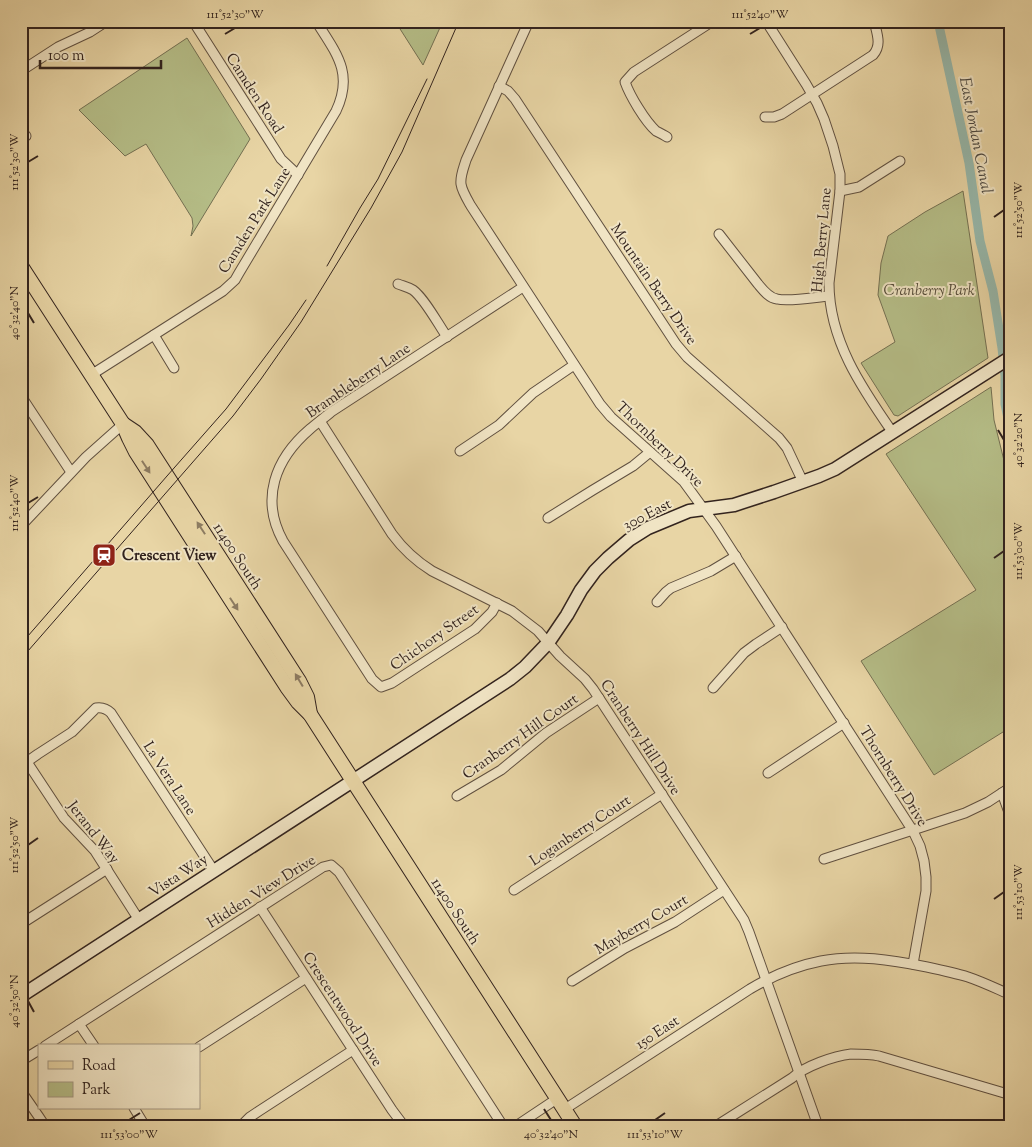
<svg xmlns="http://www.w3.org/2000/svg" width="1032" height="1147" font-family="'Sorts Mill Goudy',serif">
  <style>
    .green { fill: #b5bd87; stroke: #747052 }
    .lines { fill: none; stroke-linecap: round; stroke-linejoin: round }
    .canal { stroke: #97b8ab; stroke-width: 9 }
    .street-casing { stroke: #605040; stroke-width: 11 }
    .secondary-casing { stroke: #32231e; stroke-width: 15 }
    .primary-casing { stroke: #32231e; stroke-width: 16 }
    .street { stroke: #f0e4c4; stroke-width: 9 }
    .secondary { stroke: #f0e4c4; stroke-width: 12 }
    .primary { stroke: #e8d5a5; stroke-width: 14 }
    .tram { stroke: #32231e; stroke-width: 1 }
    .oneway { fill: #8d7c62 }
    .ticks { fill: none; stroke: #32231e; stroke-width: 2 }
    .labels { text-anchor: middle; stroke-width: 4; stroke-linejoin: round; paint-order: stroke }
    .street-label { font-size: 15px; fill: #32231e; stroke: #f0e4c4 }
    .park-label { font-size: 15px; font-style: italic; fill: #534a38; stroke: #f0e4c4 }
    .poi-label { font-size: 15px; font-weight: bold; fill: #32231e; stroke: #f0e4c4; text-anchor: start }
    .water-label { font-size: 16px; font-style: italic; fill: #4b4841; stroke: #f0e4c4 }
    .neatline { fill: none; stroke: #32231e; stroke-width: 2 }
    .ticks-label { font-size: 12px; text-anchor: middle; fill: #32231e }
  </style>
  <rect width="100%" height="100%" fill="#e8d5a5"/>
  <filter id="stains"><feTurbulence type="fractalNoise" baseFrequency=".004" numOctaves="4"/><feColorMatrix values="0 0 0 0 .2 0 0 0 0 .09 0 0 0 0 .02 0 0 0 .5 -.17"/></filter>
  <radialGradient id="worn" r=".72"><stop offset=".6" stop-color="#630" stop-opacity="0"/><stop offset="1" stop-color="#630" stop-opacity=".3"/></radialGradient>
  <g class="green">
    <path d="M395,21H443L423,65Z"/>
    <path d="M187,38L250,139L191,236L193,226L192,218L146,144L125,156L79,110Z"/>
    <path d="M963,191L988,358L898,416L894,415L861,363L895,342L878,295L881,263L888,236L925,212Z"/>
    <path d="M991,387L994,420L1011,489V727L934,775L861,661L976,590L886,454Z"/>
  </g>
  <g class="lines">
    <path class="canal" d="M938,21L969,163L980,241L993,291L1002,348L1005,376V404L1011,433"/>
    <g class="street-casing">
      <g id="street">
        <path d="M193,21L281,159L298,175"/>
        <path d="M529,21L466,160C464,167 460,176 461,184C462,191 467,199 471,206L600,404L611,417L684,482L716,526L913,831L920,846L924,861L926,877V891L913,964"/>
        <path d="M766,21L806,84L817,103L824,119L833,146L840,174V191L829,283C829,340 861,387 893,433"/>
        <path d="M21,71L58,47L90,32L107,21"/>
        <path d="M499,86L508,91L515,99L676,344L687,357L779,438L787,448L803,482"/>
        <path d="M765,117H774L782,114L873,55C882,45 877,34 874,21"/>
        <path d="M21,130L26,136"/>
        <path d="M667,137C664,135 660,133 656,131C645,121 630,96 625,82L634,72L713,21"/>
        <path d="M840,191L859,187L900,161"/>
        <path d="M719,234L758,284C763,290 769,298 777,299C789,302 816,297 829,296"/>
        <path d="M398,284C403,286 408,287 413,290C425,299 438,324 447,337"/>
        <path d="M154,335L174,368"/>
        <path d="M91,375L223,291L235,280L239,273L336,111C354,73 336,53 316,21"/>
        <path d="M21,396L71,472"/>
        <path d="M320,421L392,534C403,549 416,561 432,571L512,611L538,631L560,656L585,679L593,689L744,920L749,932L818,1126"/>
        <path d="M460,451L499,425L533,393L574,365"/>
        <path d="M548,518L593,490L633,466L650,452"/>
        <path d="M21,526L86,457L123,424"/>
        <path d="M657,602L666,592L671,588L711,571L736,556"/>
        <path d="M497,603L492,612L475,629L392,683L381,687L372,679L283,541C260,499 275,459 310,429C317,423 324,418 331,412L523,287"/>
        <path d="M713,688L744,653L756,644L782,627"/>
        <path d="M27,762L64,818L95,851L139,920"/>
        <path d="M21,766L38,754L72,732L96,708C102,707 107,709 111,713L214,871"/>
        <path d="M768,773L844,723"/>
        <path d="M1002,793L1011,818"/>
        <path d="M457,796L501,770L546,733L599,698"/>
        <path d="M824,859L965,813L988,802L1011,787"/>
        <path d="M514,890L662,794"/>
        <path d="M260,907L392,1110L404,1126"/>
        <path d="M21,924L107,869"/>
        <path d="M572,981L625,948L675,922L724,890"/>
        <path d="M79,1024L94,1046"/>
        <path d="M45,1046L323,867L331,865L339,872L503,1126"/>
        <path d="M199,1047L306,978"/>
        <path d="M21,1061L39,1050"/>
        <path d="M21,1091L39,1117L45,1126"/>
        <path d="M134,1108L145,1126"/>
        <path d="M565,1109L750,989C772,976 795,966 821,961C856,954 892,960 927,967C941,970 955,973 968,977C983,982 997,989 1011,995"/>
        <path d="M241,1126L250,1117L259,1111L353,1050"/>
        <path d="M516,1126L558,1098"/>
        <path d="M716,1126L792,1078C805,1066 834,1056 851,1054C861,1054 870,1054 879,1056L1011,1095"/>
      </g>
    </g>
    <g class="secondary-casing">
      <path id="secondary" d="M21,996L510,679L525,667L548,643L567,615L581,590L595,571L608,558L629,540L648,528L689,511L734,505L774,492L819,476L835,469L1011,357"/>
    </g>
    <g class="primary-casing">
      <g id="primary">
        <path d="M21,266L123,424L129,438L136,452L287,687L298,702L310,714L575,1126"/>
        <path d="M123,424L135,432L147,445L299,681L307,697L310,714"/>
      </g>
    </g>
    <use href="#street" class="street"/>
    <use href="#secondary" class="secondary"/>
    <use href="#primary" class="primary"/>
    <g class="tram">
      <path d="M327,266L360,208L378,179L427,79"/>
      <path d="M21,644L167,476L226,409L289,325L306,300"/>
      <path d="M21,659L233,416L261,379L301,322L371,208L402,152L459,21"/>
    </g>
  </g>
  <defs><path id="oneway-solid" d="M-6-.8H1V-3.2L6.5 0L1 3.2V.8H-6Z" transform="scale(1.25)"/></defs>
  <g class="oneway">
    <use href="#oneway-solid" transform="translate(146 467) rotate(57)"/>
    <use href="#oneway-solid" transform="translate(201 528) rotate(-123)"/>
    <use href="#oneway-solid" transform="translate(234 604) rotate(57)"/>
    <use href="#oneway-solid" transform="translate(299 680) rotate(-121)"/>
  </g>
  <path class="ticks" d="M225,34L235,28M750,34L760,28M28,162L38,156M994,217L1004,210M28,313L34,323M998,430L1004,440M28,503L38,497M994,558L1004,551M28,845L38,838M994,899L1004,892M28,1001L34,1012M544,1109L551,1120M129,1120L140,1113M655,1120L665,1113"/>
  <defs>
    <g id="station-square" transform="scale(1.25)"><rect x="-9" y="-9" width="18" height="18" rx="4" fill="#8f2418" stroke="#f0e4c4"/><path d="M-3-6H3Q5-6 5-4V2Q5 4 3 4L4.5 6H3L1.5 4h-3L-3 6H-4.5L-3 4Q-5 4-5 2V-4Q-5-6-3-6ZM-3.5-4v3h7v-3ZM-3.5 1v1.5H-2V1ZM2 1v1.5H3.5V1Z" fill="#fff"/></g>
  </defs>
  <g fill-rule="evenodd">
    <use href="#station-square" x="104" y="555"/>
  </g>
  <g class="labels">
    <g class="street-label">
      <text transform="translate(255 93) rotate(57)" y="5">Camden Road</text>
      <text transform="translate(254 220) rotate(-58)" y="5">Camden Park Lane</text>
      <text transform="translate(821 240) rotate(-85)" y="5">High Berry Lane</text>
      <text transform="translate(654 284) rotate(56)" y="5">Mountain Berry Drive</text>
      <text transform="translate(358 380) rotate(-34)" y="5">Brambleberry Lane</text>
      <text transform="translate(660 444) rotate(44)" y="5">Thornberry Drive</text>
      <text transform="translate(647 514) rotate(-27)" y="5">300 East</text>
      <text transform="translate(238 556) rotate(57)" y="5">11400 South</text>
      <text transform="translate(434 637) rotate(-35)" y="5">Chichory Street</text>
      <text transform="translate(520 736) rotate(-35)" y="5">Cranberry Hill Court</text>
      <text transform="translate(641 737) rotate(57)" y="5">Cranberry Hill Drive</text>
      <text transform="translate(894 776) rotate(58)" y="5">Thornberry Drive</text>
      <text transform="translate(170 778) rotate(57)" y="5">La Vera Lane</text>
      <text transform="translate(580 830) rotate(-33)" y="5">Loganberry Court</text>
      <text transform="translate(94 832) rotate(52)" y="5">Jerand Way</text>
      <text transform="translate(178 875) rotate(-33)" y="5">Vista Way</text>
      <text transform="translate(261 891) rotate(-32)" y="5">Hidden View Drive</text>
      <text transform="translate(456 911) rotate(57)" y="5">11400 South</text>
      <text transform="translate(641 924) rotate(-30)" y="5">Mayberry Court</text>
      <text transform="translate(343 1009) rotate(57)" y="5">Crescentwood Drive</text>
      <text transform="translate(657 1032) rotate(-33)" y="5">150 East</text>
    </g>
    <g class="park-label">
      <text x="929" y="295">Cranberry Park</text>
    </g>
    <g class="poi-label">
      <text x="122" y="560">Crescent View</text>
    </g>
    <g class="water-label">
      <text transform="translate(977 135) rotate(79)" y="6">East Jordan Canal</text>
    </g>
  </g>
  <rect width="1032" height="1147" fill="none" stroke="#e8d5a5" stroke-width="55"/>
  <rect x="38" y="1044" width="162" height="65" fill="#f0e4c4" stroke="#a49782"/>
  <rect x="48" y="1061" width="25" height="8" fill="#e8d5a5" stroke="#a49782"/>
  <text x="82" y="1070" font-size="15" fill="#32231e">Road</text>
  <rect x="48" y="1082" width="25" height="15" fill="#b5bd87" stroke="#a49782"/>
  <text x="82" y="1094" font-size="15" fill="#32231e">Park</text>
  <path d="M40 60v8h121v-8" fill="none" stroke="#32231e" stroke-width="2.5"/>
  <text x="48" y="60" font-size="15" fill="#32231e" stroke="#f0e4c4" stroke-width="4" paint-order="stroke">100 m</text>
  <rect x="28" y="28" width="976" height="1092" class="neatline"/>
  <g class="ticks-label">
    <text x="235" y="18">111°52'30"W</text>
    <text x="760" y="18">111°52'40"W</text>
    <text transform="translate(14 162) rotate(-90)" y="4">111°52'30"W</text>
    <text transform="translate(1018 210) rotate(-90)" y="4">111°52'50"W</text>
    <text transform="translate(14 313) rotate(-90)" y="4">40°32'40"N</text>
    <text transform="translate(1018 440) rotate(-90)" y="4">40°32'20"N</text>
    <text transform="translate(14 503) rotate(-90)" y="4">111°52'40"W</text>
    <text transform="translate(1018 551) rotate(-90)" y="4">111°53'00"W</text>
    <text transform="translate(14 845) rotate(-90)" y="4">111°52'50"W</text>
    <text transform="translate(1018 892) rotate(-90)" y="4">111°53'10"W</text>
    <text transform="translate(14 1001) rotate(-90)" y="4">40°32'50"N</text>
    <text x="129" y="1138">111°53'00"W</text>
    <text x="551" y="1138">40°32'40"N</text>
    <text x="655" y="1138">111°53'10"W</text>
  </g>
  <rect width="100%" height="100%" filter="url(#stains)"/>
  <rect width="100%" height="100%" fill="url(#worn)"/>
</svg>
